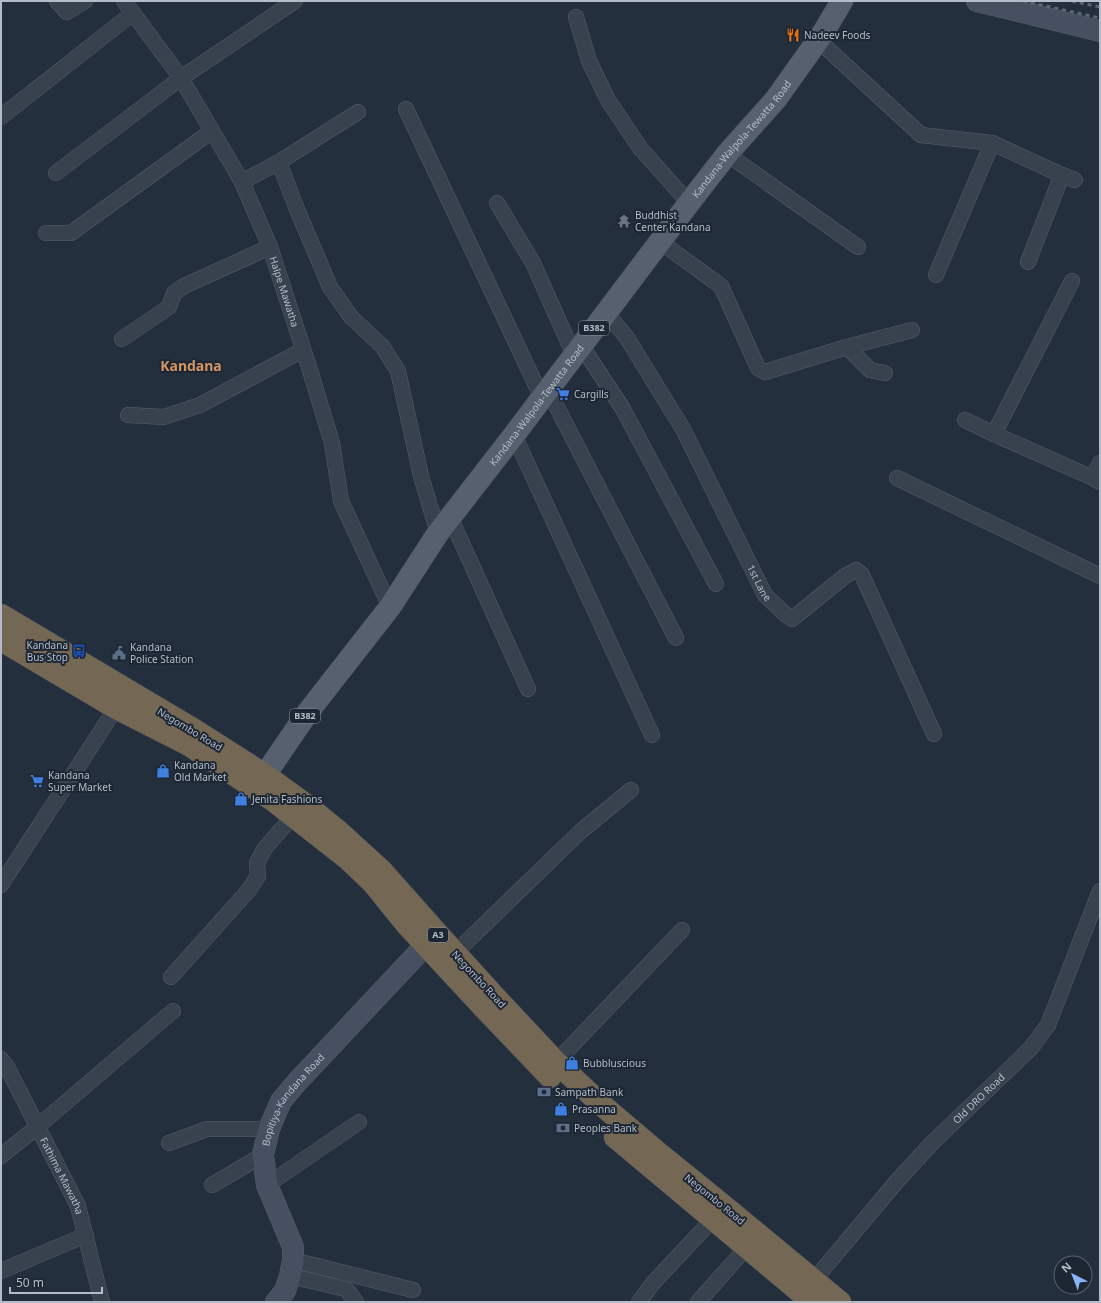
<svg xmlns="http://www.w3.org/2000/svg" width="1101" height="1303" font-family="'Noto Sans',sans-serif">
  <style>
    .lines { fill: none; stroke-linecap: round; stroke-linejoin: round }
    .street-casing { stroke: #565f6c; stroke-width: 16 }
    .secondary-casing { stroke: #565f6c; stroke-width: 22 }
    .primary-casing { stroke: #414a57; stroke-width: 23 }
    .highway-casing { stroke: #434c59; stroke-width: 23 }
    .street { stroke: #38414e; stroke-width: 15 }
    .secondary { stroke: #465061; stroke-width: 21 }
    .primary { stroke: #56606e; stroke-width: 22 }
    .highway { stroke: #746855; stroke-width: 22 }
    .rail { stroke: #5a6575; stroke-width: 3; stroke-dasharray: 4 4; stroke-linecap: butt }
    .labels { text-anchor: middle; stroke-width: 4; stroke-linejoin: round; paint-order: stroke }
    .shield { fill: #1d2633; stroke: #878f9c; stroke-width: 1 }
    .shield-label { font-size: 9px; font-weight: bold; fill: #b4bcc9 }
    .poi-label { font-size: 10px; fill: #b4bcc9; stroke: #1d2633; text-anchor: start }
    .street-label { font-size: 10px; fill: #b4bcc9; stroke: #1d2633 }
    .district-label { font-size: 14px; font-weight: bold; fill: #d59563; stroke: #1d2633 }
  </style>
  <rect width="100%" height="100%" fill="#242f3e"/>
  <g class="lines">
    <g class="street-casing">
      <g id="street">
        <path d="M57,1L67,12L85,1"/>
        <path id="s1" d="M124,1L181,78L242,182L270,247L309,367L332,443L341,501L390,607"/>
        <path d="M576,17L589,61L608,100L640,148L689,203"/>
        <path d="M818,40L921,135L992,143L936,275"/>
        <path d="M406,109L542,398"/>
        <path d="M1,117L133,13"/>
        <path d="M992,143L1062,175L1075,180"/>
        <path d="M727,154L858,247"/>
        <path d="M279,162L296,207L330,287L351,317L382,346L398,371L421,476L438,533"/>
        <path d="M56,173L181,78L295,1"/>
        <path d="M242,182L279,162L358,112"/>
        <path d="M497,203L533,263L574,355"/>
        <path d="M46,233H71L212,131"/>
        <path d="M659,241L721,286L758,368L765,372L847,347L870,370L885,373"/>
        <path d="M1028,262L1062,175"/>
        <path d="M1072,281L994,434L1093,478"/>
        <path id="s2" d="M606,312L627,338L683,429L765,595L784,613L792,619L845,576L856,570L862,575L934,734"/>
        <path d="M122,339L169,307L174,293L184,286L270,247"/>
        <path d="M581,345L623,409L716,584"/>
        <path d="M847,347L912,330"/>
        <path d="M548,390L676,638"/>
        <path d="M128,415L164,417L200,405L303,350"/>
        <path d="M965,420L994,434"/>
        <path d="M514,435L652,735"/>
        <path d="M1100,463L1093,478L1100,482"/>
        <path d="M897,478L1100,576"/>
        <path d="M450,517L528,689"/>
        <path d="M1,885L116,708"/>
        <path d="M455,953L581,831L631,790"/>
        <path d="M171,977L248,891L258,876L257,863L265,848L293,816"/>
        <path id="s3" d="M1,1059L7,1067L78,1206L102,1302"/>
        <path d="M556,1062L682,930"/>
        <path d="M169,1143L207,1129H269"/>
        <path d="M1,1156L37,1127L173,1011"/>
        <path d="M212,1185L263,1155"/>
        <path d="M267,1185L359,1122"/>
        <path d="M293,1260L413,1290"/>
        <path d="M1,1271L86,1235"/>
        <path d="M290,1276L346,1289L356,1302"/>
        <path id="s4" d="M809,1286L898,1180L932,1143L1031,1048L1048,1025L1100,891"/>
        <path d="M639,1302L653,1283L713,1219"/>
        <path d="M698,1302L747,1247"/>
      </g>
    </g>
    <g class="secondary-casing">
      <g id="secondary">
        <path d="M977,1L1100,31"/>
        <path id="s5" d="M276,1302L285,1291L290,1276L293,1260V1247L267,1185L263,1155L269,1129L281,1101L297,1082L437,933"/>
      </g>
    </g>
    <g class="primary-casing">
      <g id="primary">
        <path id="s6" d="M256,788L308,712L390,607L438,533L514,435L689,203L727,154L776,99L823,33L842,1"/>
      </g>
    </g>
    <g class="highway-casing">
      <g id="highway">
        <path d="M1,615L196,731L265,775L305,804L337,830L382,871L437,933L495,997L556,1062L603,1106L656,1151L725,1207L840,1302"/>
        <path d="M1,640L116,708L189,745L274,801L325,841L348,859L373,883L407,925L485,1009L550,1077"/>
        <path d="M615,1137L812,1302"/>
      </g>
    </g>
    <use href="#street" class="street"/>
    <use href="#secondary" class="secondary"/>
    <use href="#primary" class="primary"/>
    <use href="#highway" class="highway"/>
    <g class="rail">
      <path d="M1023,1L1100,18"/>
      <path d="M1072,1L1100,7"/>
    </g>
  </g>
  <defs>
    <g id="restaurant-bare" transform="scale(1.08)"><path d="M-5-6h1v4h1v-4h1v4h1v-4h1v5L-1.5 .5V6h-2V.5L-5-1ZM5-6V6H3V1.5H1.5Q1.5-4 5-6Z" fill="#e8710a" stroke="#1d2633" stroke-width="2.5" paint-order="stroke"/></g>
    <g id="temple-bare" transform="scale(1.08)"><path d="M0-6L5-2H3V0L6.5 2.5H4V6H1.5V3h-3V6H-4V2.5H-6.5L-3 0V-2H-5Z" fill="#6b7280" stroke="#1d2633" stroke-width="2.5" paint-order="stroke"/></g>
    <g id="supermarket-bare" transform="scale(1.08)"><path d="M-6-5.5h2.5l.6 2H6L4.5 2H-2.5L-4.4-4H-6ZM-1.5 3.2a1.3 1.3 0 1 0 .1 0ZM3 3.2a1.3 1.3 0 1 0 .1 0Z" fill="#3f7fe0" stroke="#1d2633" stroke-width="2.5" paint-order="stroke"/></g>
    <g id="bus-bare" transform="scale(1.08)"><path d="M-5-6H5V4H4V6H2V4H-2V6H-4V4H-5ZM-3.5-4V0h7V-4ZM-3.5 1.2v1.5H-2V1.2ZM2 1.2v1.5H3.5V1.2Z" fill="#1a4fb4" stroke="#1d2633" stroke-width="2.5" paint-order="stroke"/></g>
    <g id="civic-bare" transform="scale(1.08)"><path d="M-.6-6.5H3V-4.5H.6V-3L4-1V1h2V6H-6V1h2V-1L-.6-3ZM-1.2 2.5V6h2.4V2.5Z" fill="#5c6f8a" stroke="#1d2633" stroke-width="2.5" paint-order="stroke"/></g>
    <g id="shop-bare" transform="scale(1.08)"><path d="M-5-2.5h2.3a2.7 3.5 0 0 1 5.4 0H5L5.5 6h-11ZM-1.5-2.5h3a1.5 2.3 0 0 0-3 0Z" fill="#3f7fe0" stroke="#1d2633" stroke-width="2.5" paint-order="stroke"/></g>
    <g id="bank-bare" transform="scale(1.08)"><path d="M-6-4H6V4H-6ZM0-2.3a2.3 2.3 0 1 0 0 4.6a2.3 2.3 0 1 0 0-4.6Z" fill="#5c6f8a" stroke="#1d2633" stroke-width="2.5" paint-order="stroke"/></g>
  </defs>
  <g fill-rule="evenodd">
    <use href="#restaurant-bare" x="793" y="35"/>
    <use href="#temple-bare" x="624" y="221"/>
    <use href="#supermarket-bare" x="563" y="394"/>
    <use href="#bus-bare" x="79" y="651"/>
    <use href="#civic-bare" x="119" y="653"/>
    <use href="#shop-bare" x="163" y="771"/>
    <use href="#supermarket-bare" x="37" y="781"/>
    <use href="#shop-bare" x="241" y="799"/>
    <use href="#shop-bare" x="572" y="1063"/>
    <use href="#bank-bare" x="544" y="1092"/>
    <use href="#shop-bare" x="561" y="1109"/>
    <use href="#bank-bare" x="563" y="1128"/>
  </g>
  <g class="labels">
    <g class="shield">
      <rect x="579" y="321" width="30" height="14" rx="3"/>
      <rect x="290" y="709" width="30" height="14" rx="3"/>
      <rect x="428" y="928" width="20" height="14" rx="3"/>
    </g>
    <g class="shield-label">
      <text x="594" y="331">B382</text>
      <text x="305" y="719">B382</text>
      <text x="438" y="938">A3</text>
    </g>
    <g class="poi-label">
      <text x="804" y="39">Nadeev Foods</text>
      <text x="635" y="219">Buddhist<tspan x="635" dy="12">Center Kandana</tspan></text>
      <text x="574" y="398">Cargills</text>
      <text x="68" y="649" text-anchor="end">Kandana<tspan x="68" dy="12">Bus Stop</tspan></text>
      <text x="130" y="651">Kandana<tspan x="130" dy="12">Police Station</tspan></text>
      <text x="174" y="769">Kandana<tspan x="174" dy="12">Old Market</tspan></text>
      <text x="48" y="779">Kandana<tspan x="48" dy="12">Super Market</tspan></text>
      <text x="252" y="803">Jenita Fashions</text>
      <text x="583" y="1067">Bubbluscious</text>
      <text x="555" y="1096">Sampath Bank</text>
      <text x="572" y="1113">Prasanna</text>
      <text x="574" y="1132">Peoples Bank</text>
    </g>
    <g class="street-label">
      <text dy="4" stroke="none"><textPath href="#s6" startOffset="811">Kandana-Walpola-Tewatta Road</textPath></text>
      <text dy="4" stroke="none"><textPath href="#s1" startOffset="334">Halpe Mawatha</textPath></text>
      <text dy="4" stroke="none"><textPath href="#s6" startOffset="475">Kandana-Walpola-Tewatta Road</textPath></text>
      <text dy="4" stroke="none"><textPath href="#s2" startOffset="312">1st Lane</textPath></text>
      <text transform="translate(190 729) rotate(31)" y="4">Negombo Road</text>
      <text transform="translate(479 979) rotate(47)" y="4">Negombo Road</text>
      <text dy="4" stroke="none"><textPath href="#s4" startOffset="253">Old DRO Road</textPath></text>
      <text dy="4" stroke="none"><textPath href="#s5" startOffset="221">Bopitiya-Kandana Road</textPath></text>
      <text dy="4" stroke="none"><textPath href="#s3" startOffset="132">Fathima Mawatha</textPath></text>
      <text transform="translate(715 1199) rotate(39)" y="4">Negombo Road</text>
    </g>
    <g class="district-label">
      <text x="191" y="371">Kandana</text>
    </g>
  </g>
  <rect width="1101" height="1303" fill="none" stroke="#b4bcc9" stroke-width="4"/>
  <g transform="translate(1073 1275) rotate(318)"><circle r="19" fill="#1d2633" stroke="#59626f"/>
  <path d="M0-3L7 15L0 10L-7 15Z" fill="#8ab4f8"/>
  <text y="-6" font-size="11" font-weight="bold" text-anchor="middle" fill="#b4bcc9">N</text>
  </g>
  <path d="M10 1287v6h92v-6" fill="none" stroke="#b4bcc9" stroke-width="2"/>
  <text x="16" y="1287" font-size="12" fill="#b4bcc9" stroke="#1d2633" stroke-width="3" paint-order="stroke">50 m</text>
</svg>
